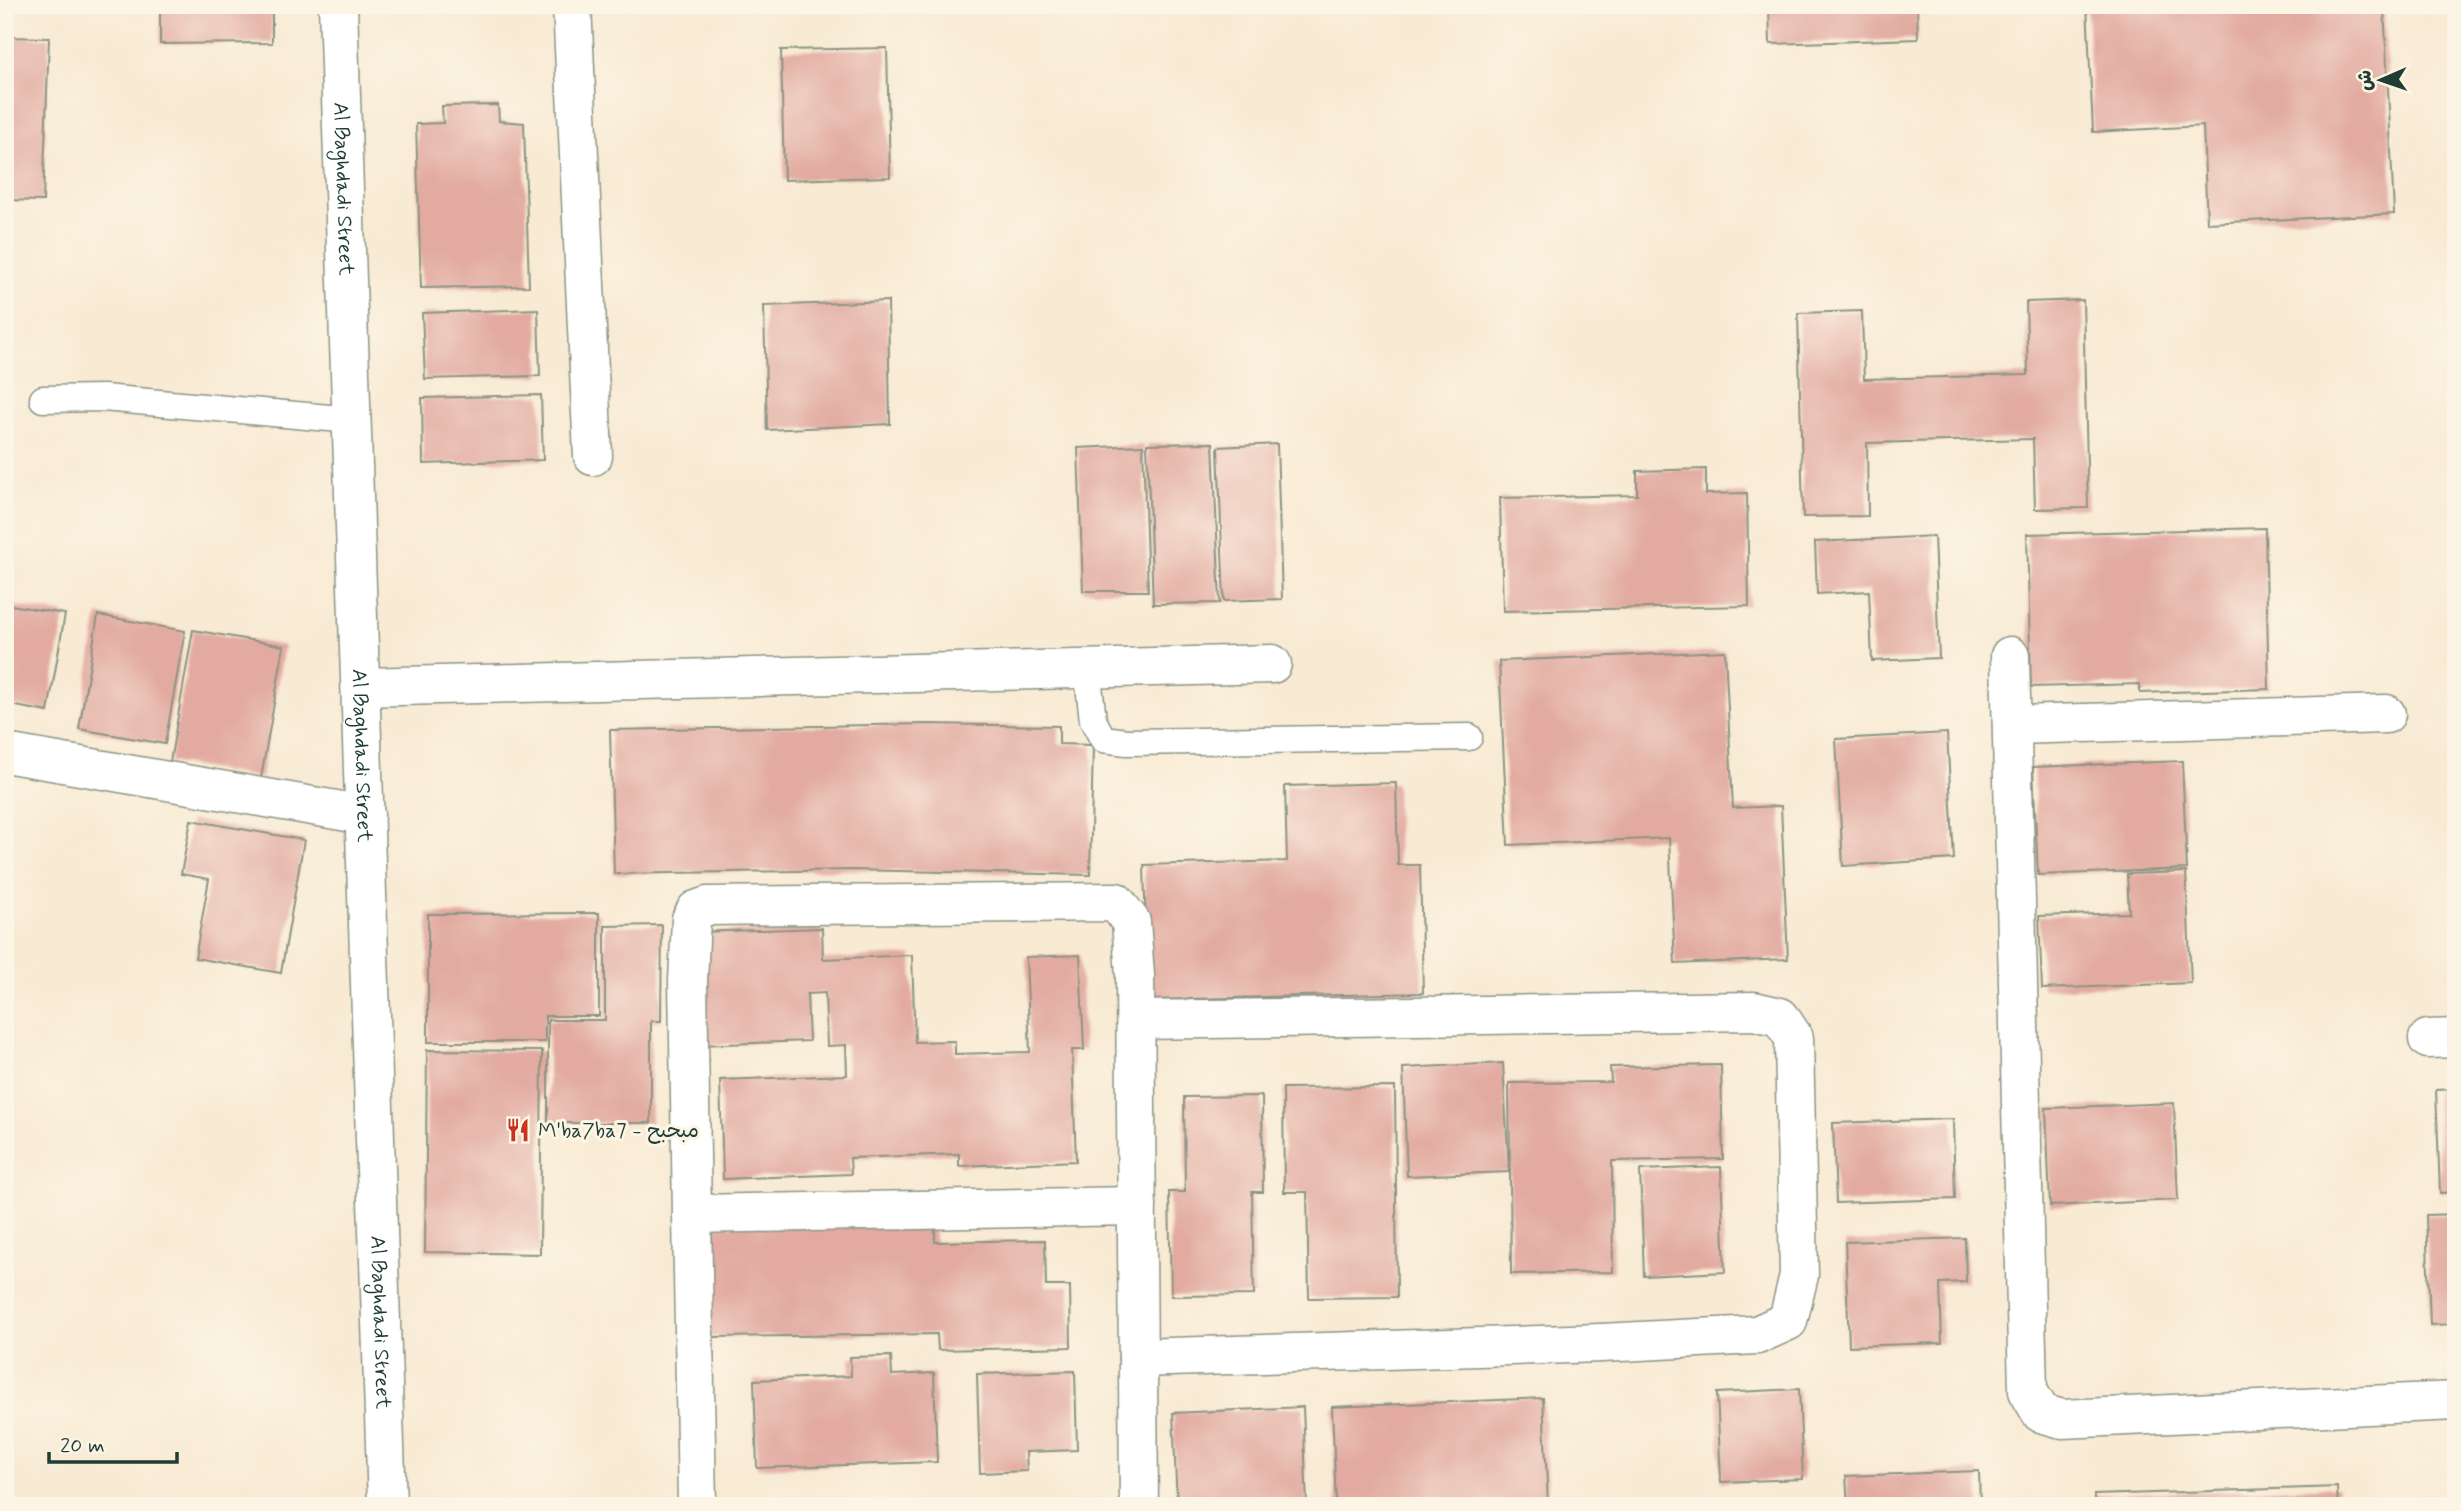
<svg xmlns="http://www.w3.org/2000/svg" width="2461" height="1511" font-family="Mynerve,'Playpen Sans Arabic',sans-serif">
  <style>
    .building { fill: #e2aaa0 }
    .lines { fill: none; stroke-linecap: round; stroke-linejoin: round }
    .service-casing { stroke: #8c9484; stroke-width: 29 }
    .minor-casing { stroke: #8c9484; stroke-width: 41 }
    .tertiary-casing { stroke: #8c9484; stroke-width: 41 }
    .service { stroke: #fff; stroke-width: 26 }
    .minor { stroke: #fff; stroke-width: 38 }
    .tertiary { stroke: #fff; stroke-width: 38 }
    .labels { text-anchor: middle; stroke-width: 6; stroke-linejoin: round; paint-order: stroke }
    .street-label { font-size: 21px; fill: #1f3d34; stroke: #fcf5e5 }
    .poi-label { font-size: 21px; fill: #1f3d34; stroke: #fcf5e5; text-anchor: start }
  </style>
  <rect width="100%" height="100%" fill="#fcf5e5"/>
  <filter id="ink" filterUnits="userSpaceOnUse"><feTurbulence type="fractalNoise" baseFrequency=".0143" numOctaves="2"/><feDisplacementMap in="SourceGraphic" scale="14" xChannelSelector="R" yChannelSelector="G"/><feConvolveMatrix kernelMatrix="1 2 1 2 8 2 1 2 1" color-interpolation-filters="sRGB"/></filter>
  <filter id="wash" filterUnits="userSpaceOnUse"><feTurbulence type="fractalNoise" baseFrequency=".00686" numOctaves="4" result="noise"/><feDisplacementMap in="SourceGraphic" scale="28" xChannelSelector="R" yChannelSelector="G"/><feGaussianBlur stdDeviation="1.57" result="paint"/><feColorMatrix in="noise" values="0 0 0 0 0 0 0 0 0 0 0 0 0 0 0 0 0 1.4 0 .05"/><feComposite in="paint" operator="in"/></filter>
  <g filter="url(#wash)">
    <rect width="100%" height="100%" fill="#f8ead3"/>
    <g id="blocks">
      <g class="building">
        <path d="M160,5H272V43L160,44Z"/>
        <path d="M1769,5H1917L1918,39L1770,44Z"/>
        <path d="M2087,5H2384L2394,214L2207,223L2203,126L2093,132Z"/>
        <path d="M5,37L49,38L43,201L5,200Z"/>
        <path d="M887,48L890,177L784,180L781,50Z"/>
        <path d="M498,105L499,121L524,123L529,286L421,288L416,124L443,123L442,106Z"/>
        <path d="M2083,300L2088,508L2035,509L2033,439L1867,443L1868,516L1803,517L1798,313L1862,311L1864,379L2028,375L2026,302Z"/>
        <path d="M888,301L890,424L767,430L764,306Z"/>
        <path d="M538,309L540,376L425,379L422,313Z"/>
        <path d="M541,395L543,460L423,464L422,398Z"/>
        <path d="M1213,443L1220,603L1153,604L1147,444Z"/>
        <path d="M1277,444L1282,599L1224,601L1218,447Z"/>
        <path d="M1143,445L1148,591H1083L1078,448Z"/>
        <path d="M1706,469V494L1747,493L1749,606L1503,611L1500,498L1637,495V471Z"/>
        <path d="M2265,528L2269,689L2140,693V684L2031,687L2027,534Z"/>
        <path d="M1934,536L1939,658L1872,661L1869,591L1817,594L1815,542Z"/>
        <path d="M5,604L65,614L48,712L5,704Z"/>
        <path d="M98,615L185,631L165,744L79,729Z"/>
        <path d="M193,630L284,646L261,778L170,762Z"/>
        <path d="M1725,651L1733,808L1781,806L1788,959L1675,964L1669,838L1508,845L1499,661Z"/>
        <path d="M924,724L1059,726V744L1093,745L1090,875L851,870L614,874L610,730Z"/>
        <path d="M1947,733L1954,859L1843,866L1836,739Z"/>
        <path d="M2182,761L2187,869L2038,875L2033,767Z"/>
        <path d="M1396,783L1398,865H1420L1423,993L1148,1000L1144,865L1287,861L1285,786Z"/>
        <path d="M191,820L304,840L281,973L195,958L209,879L181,874Z"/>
        <path d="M2186,872L2191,983L2042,989L2039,916L2129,913L2127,874Z"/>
        <path d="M599,913V1016H545V1042H428V914Z"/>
        <path d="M662,925L661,1021H651V1123H548V1020H605V926Z"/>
        <path d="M822,928L823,959L912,955L915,1042L955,1041V1054L1030,1052L1026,957L1080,955L1084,1050H1072L1076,1161L959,1166V1154L850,1158L851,1174L723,1179L720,1080L847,1075L846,1045L827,1046L825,993L807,994L809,1041L701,1045L696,932Z"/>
        <path d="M427,1050L542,1051L540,1254L425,1252Z"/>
        <path d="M1503,1063L1509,1172L1407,1176L1403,1068Z"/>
        <path d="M1721,1065L1723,1159L1612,1161L1613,1272L1511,1274L1509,1083L1611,1082L1610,1067Z"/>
        <path d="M1395,1087L1397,1297L1309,1298L1307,1192H1284L1283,1088Z"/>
        <path d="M2456,1089V1192L2440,1193L2436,1090Z"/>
        <path d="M1262,1096L1263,1192H1252L1254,1295L1171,1296L1169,1192H1185L1184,1097Z"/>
        <path d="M2174,1103L2178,1200L2050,1206L2046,1108Z"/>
        <path d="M1953,1119L1955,1199L1836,1203L1833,1123Z"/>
        <path d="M1721,1167L1725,1272L1644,1276L1640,1170Z"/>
        <path d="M2456,1214V1324L2430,1325L2426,1215Z"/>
        <path d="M935,1222V1242L1045,1240L1046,1286H1070L1071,1347L938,1350L937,1334L709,1337L706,1226Z"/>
        <path d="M1965,1238L1966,1282L1940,1283L1942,1343L1849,1346L1845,1242Z"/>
        <path d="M891,1356L892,1375L934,1373L937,1462L757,1468L754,1380L851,1376L850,1357Z"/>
        <path d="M1075,1371L1077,1450L1026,1452L1027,1471L980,1473L977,1374Z"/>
        <path d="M1799,1389L1803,1479L1721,1482L1717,1393Z"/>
        <path d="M1543,1398L1548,1505L1336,1506L1332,1407Z"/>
        <path d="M1303,1407L1307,1506H1177L1173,1413Z"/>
        <path d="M1979,1471L1980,1506H1848L1846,1476Z"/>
        <path d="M2337,1487L2338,1506H2094V1495Z"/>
      </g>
    </g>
  </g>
  <g filter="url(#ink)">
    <use href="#blocks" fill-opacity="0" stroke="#8c9484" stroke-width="2"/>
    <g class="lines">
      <g class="service-casing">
        <g id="service">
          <path d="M43,399L103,398L352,420"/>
          <path d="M1087,668L1093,720L1103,739L1127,742L1469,737"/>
        </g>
      </g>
      <g class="minor-casing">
        <g id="minor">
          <path d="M572,5L593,456"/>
          <path d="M2010,656L2028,1391L2041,1413L2062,1419L2456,1401"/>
          <path d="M361,687L1272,664"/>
          <path d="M2013,725L2386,714"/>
          <path d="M5,753L365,815"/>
          <path d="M1136,1020L1754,1011L1780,1017L1794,1038L1799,1275L1788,1321L1757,1335L1601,1343L1138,1358"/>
          <path d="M2428,1039L2456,1038"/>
          <path d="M692,1214L1137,1206"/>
          <path d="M697,1506L688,981L691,919L696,910L707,906L1116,902L1131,922L1135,975L1139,1506"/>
        </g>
      </g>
      <g class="tertiary-casing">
        <g id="tertiary">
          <path id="s1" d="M338,5L387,1506"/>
        </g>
      </g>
      <use href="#service" class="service"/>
      <use href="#minor" class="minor"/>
      <use href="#tertiary" class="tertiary"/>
    </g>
  </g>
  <defs>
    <g id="restaurant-bare" transform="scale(1.89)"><path d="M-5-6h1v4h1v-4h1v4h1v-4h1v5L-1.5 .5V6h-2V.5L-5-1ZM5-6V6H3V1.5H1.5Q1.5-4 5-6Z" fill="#c8321e" stroke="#fcf5e5" stroke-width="2.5" paint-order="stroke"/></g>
  </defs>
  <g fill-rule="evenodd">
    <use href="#restaurant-bare" x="518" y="1130"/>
  </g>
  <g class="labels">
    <g class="street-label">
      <text dy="7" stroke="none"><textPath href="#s1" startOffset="184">Al Baghdadi Street</textPath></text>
      <text dy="7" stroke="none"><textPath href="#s1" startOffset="751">Al Baghdadi Street</textPath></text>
      <text dy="7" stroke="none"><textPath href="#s1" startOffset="1318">Al Baghdadi Street</textPath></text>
    </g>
    <g class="poi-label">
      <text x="538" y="1137">M'ba7ba7 - مبحبح</text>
    </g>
  </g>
  <rect width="2461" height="1511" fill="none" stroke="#fcf5e5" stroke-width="28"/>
  <g transform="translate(2381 80) rotate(268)" stroke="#fcf5e5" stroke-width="5" paint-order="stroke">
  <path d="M0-5L12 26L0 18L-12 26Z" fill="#1f3d34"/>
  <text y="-10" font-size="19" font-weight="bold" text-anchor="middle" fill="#1f3d34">ش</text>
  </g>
  <path d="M49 1452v10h128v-10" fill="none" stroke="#1f3d34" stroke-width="3.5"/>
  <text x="60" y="1452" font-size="21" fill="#1f3d34" stroke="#fcf5e5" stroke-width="5" paint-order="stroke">20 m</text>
</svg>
